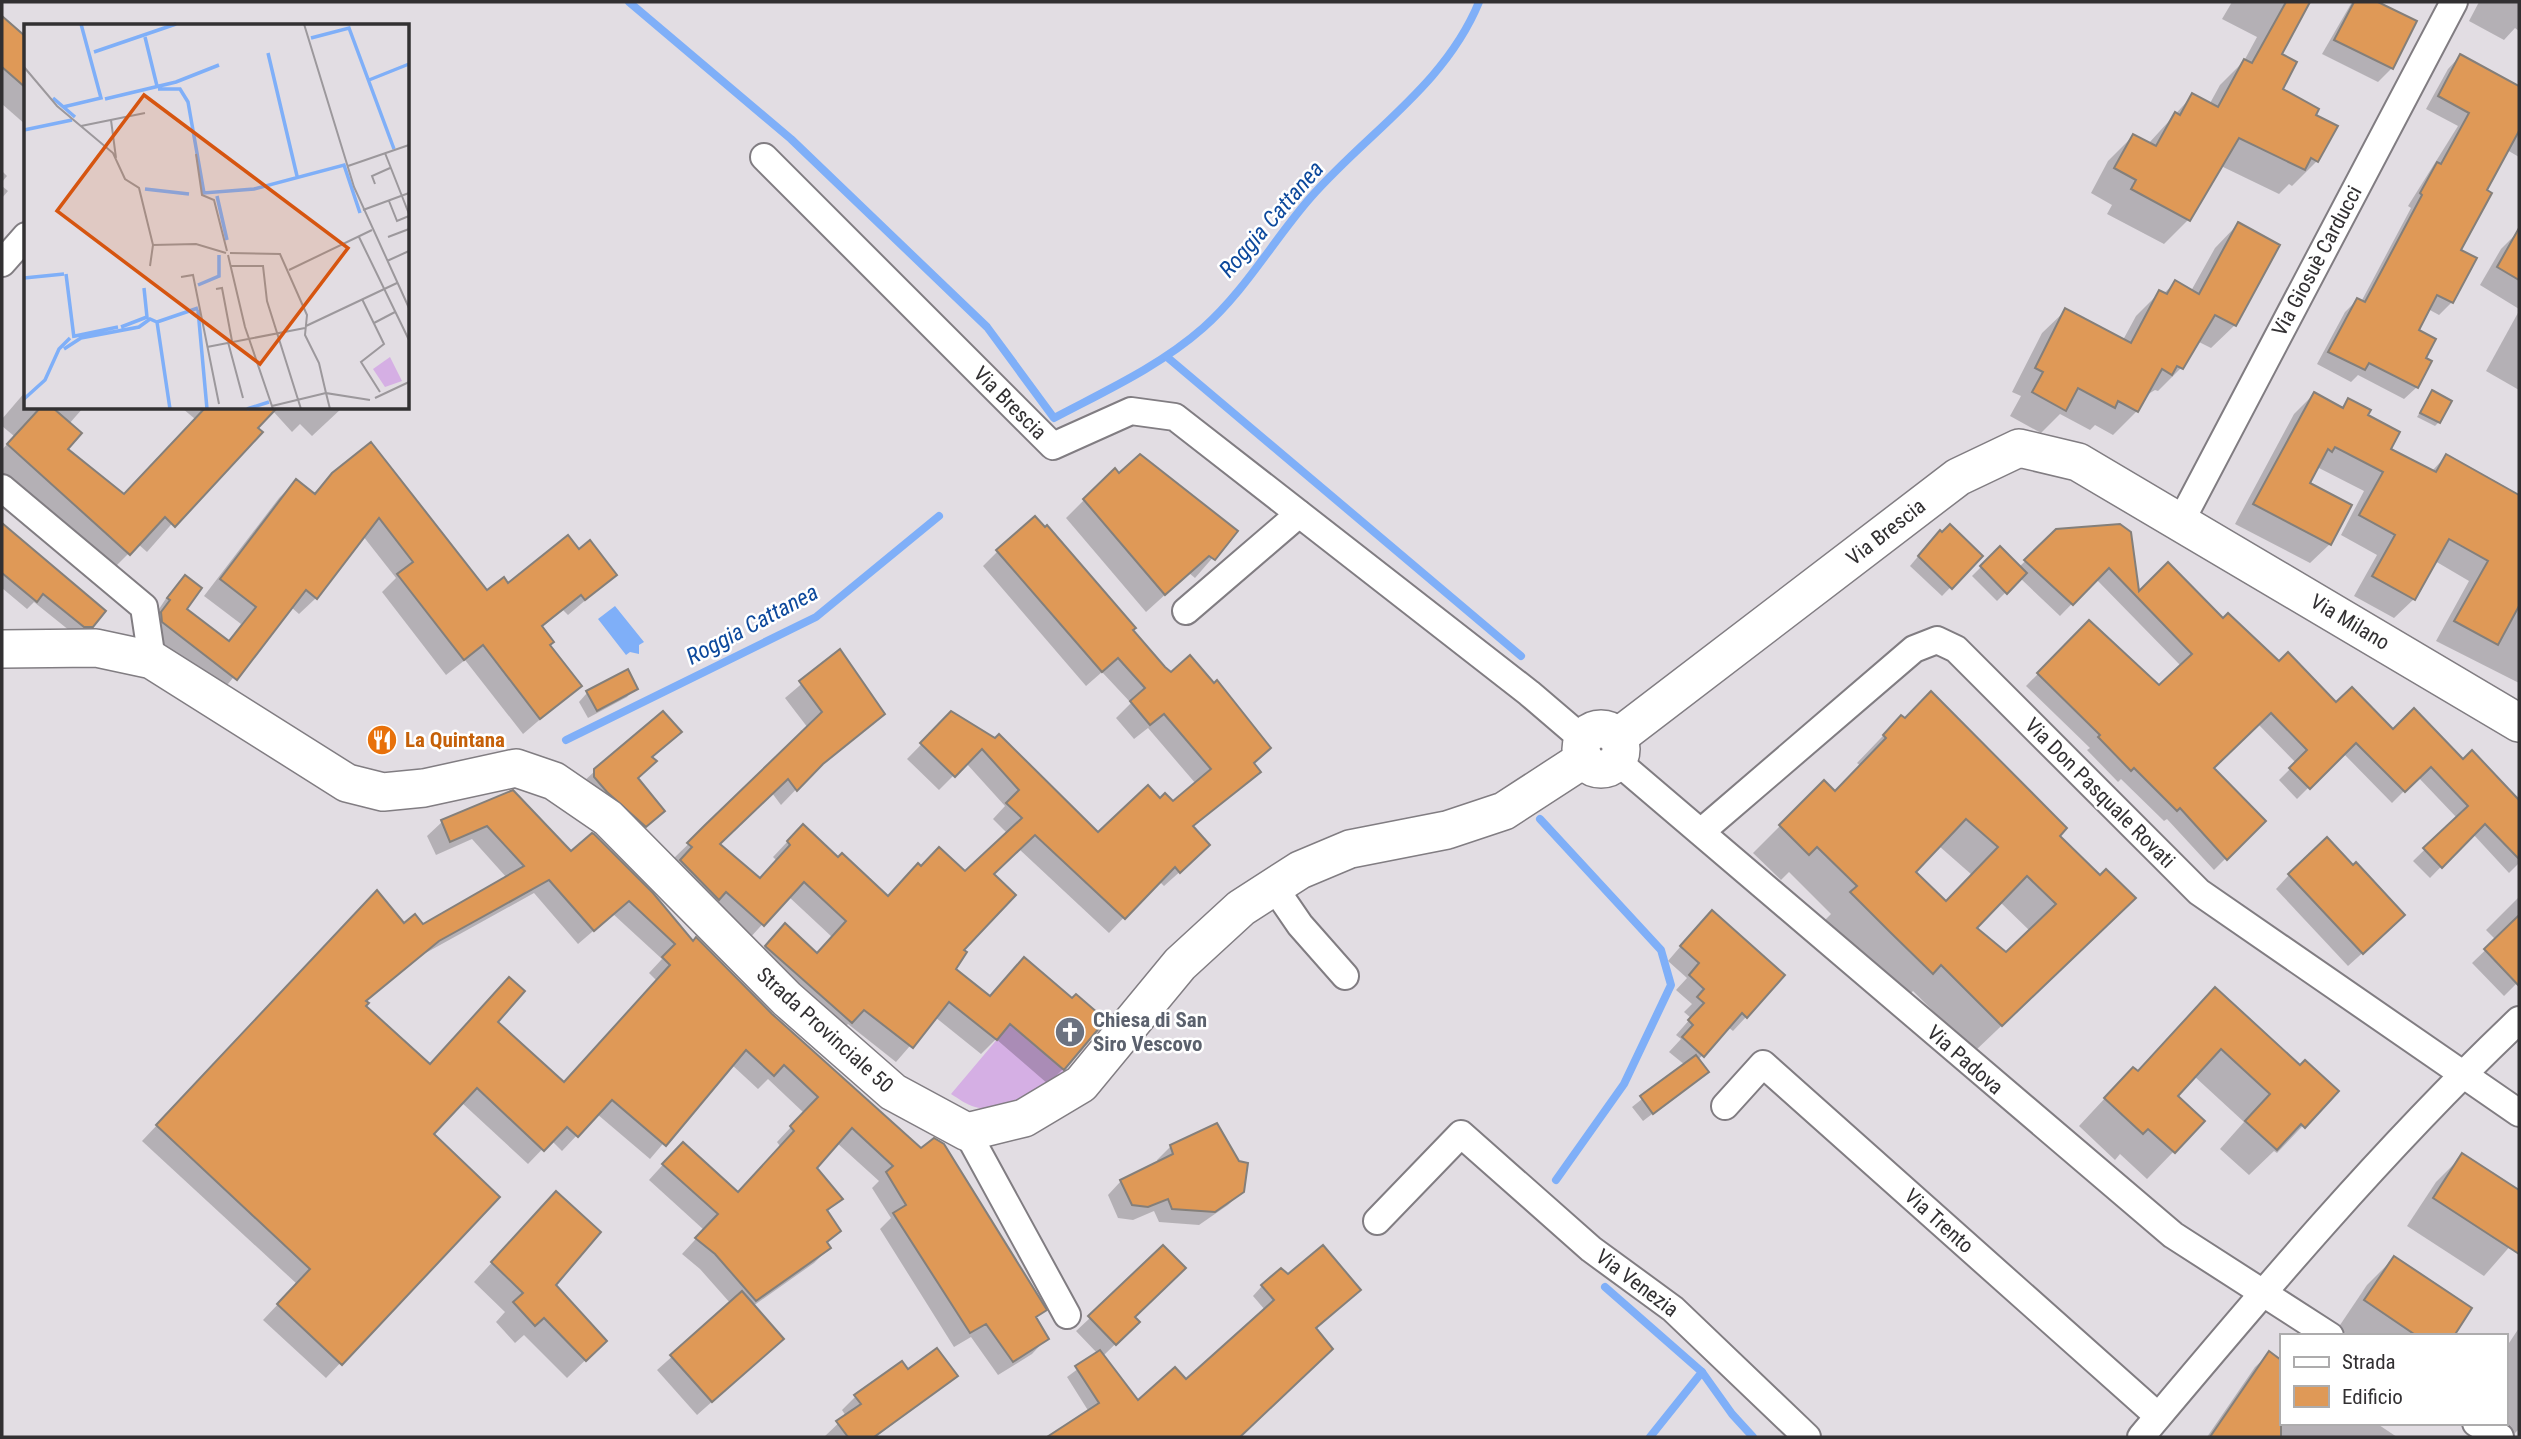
<svg xmlns="http://www.w3.org/2000/svg" width="2521" height="1439" font-family="'Roboto Condensed',sans-serif">
  <style>
    .green { fill: #d5afe4 }
    .water { fill: #7faff8 }
    .shadow { fill: #0003; fill-rule: evenodd }
    .lines { fill: none; stroke-linecap: round; stroke-linejoin: round }
    .stream { stroke: #7faff8; stroke-width: 8 }
    .building { fill: #df9957; stroke: #847f7a; stroke-width: 2; fill-rule: evenodd }
    .street-casing { stroke: #817d82; stroke-width: 30 }
    .secondary-casing { stroke: #817d82; stroke-width: 40 }
    .street { stroke: #fff; stroke-width: 26 }
    .secondary { stroke: #fff; stroke-width: 37 }
    .labels { text-anchor: middle; stroke-width: 5; stroke-linejoin: round; paint-order: stroke }
    .street-label { font-size: 21px; fill: #323032; stroke: #fff }
    .food-label { font-size: 21px; font-weight: bold; fill: #c56008; stroke: #fff; text-anchor: start }
    .worship-label { font-size: 21px; font-weight: bold; fill: #5b616d; stroke: #fff; text-anchor: start }
    .water-label { font-size: 23px; font-style: italic; fill: #0d499c; stroke: #fff }
    .inset-river { fill: none; stroke: #7faff8; stroke-width: 3.5 }
    .inset-road { fill: none; stroke: #9c989c; stroke-width: 2 }
    .view { fill: #d65510; fill-opacity: 0.15; stroke: #d65510; stroke-width: 3.5 }
    .inset-edge { fill: none; stroke: #323032; stroke-width: 3.5 }
  </style>
  <rect width="100%" height="100%" fill="#e2dde3"/>
  <path class="green" d="M1010,1024L1064,1070C1046,1093 1005,1115 975,1107C967,1105 959,1099 951,1094Z"/>
  <path class="water" d="M615,606L644,642L639,645V654L630,652L626,655L598,619Z"/>
  <g class="shadow">
    <path d="M2232,2H2308L2280,55V90L2314,116L2317,161L2292,186L2289,184L2279,194L2221,166L2189,219L2164,244L2107,214L2112,205L2091,193L2108,161L2133,136L2148,144L2192,96L2209,105L2220,85L2244,61L2257,37L2222,19Z"/>
    <path d="M2352,2H2374L2415,22L2392,68L2378,82L2322,54Z"/>
    <path d="M2479,2H2519V31L2515,28L2504,40L2469,21Z"/>
    <path d="M2,19L26,40V125L2,104Z"/>
    <path d="M2460,56L2500,88L2519,98V157L2507,150L2484,191L2459,251L2474,259L2452,302L2439,315L2428,309L2417,331L2424,359L2417,387L2404,399L2358,375L2351,382L2317,364L2345,312L2357,300L2361,302L2411,208L2408,206L2458,126L2426,109L2448,69Z"/>
    <path d="M2,171L7,176L2,182Z"/>
    <path d="M2,186L8,191L2,198Z"/>
    <path d="M2238,224L2235,325L2211,348L2197,341L2181,368L2158,391L2155,390L2145,396L2137,411L2113,435L2095,425L2090,430L2060,414L2041,433L2010,416L2021,396L2012,392L2042,333L2066,310L2123,340L2136,316L2160,292L2163,294L2175,283L2191,291L2215,248Z"/>
    <path d="M2518,232H2519V309L2480,285L2501,249Z"/>
    <path d="M2519,311V390L2486,371Z"/>
    <path d="M26,391V408H83L69,424L65,449L123,496L195,419L182,408H342L312,436L300,424L292,432L272,410L147,552L138,544L102,580L2,490V450L14,436L2,426V419Z"/>
    <path d="M2432,392L2439,422L2435,426L2417,417Z"/>
    <path d="M2314,394L2341,408L2349,400L2365,416L2389,449L2431,472L2446,456L2519,497V683L2436,641L2469,581L2435,561L2414,599L2394,618L2354,596L2377,555L2341,535L2364,491L2317,467L2307,484L2330,544L2310,563L2235,524L2294,414Z"/>
    <path d="M333,474L486,593L578,552L615,575L568,615L563,610L541,628L548,646L579,686L523,734L465,660L446,675L382,592L396,578L363,536L316,598L299,614L291,607L219,695L145,630L169,594L185,577L184,609L227,642L241,624L204,596L279,498L296,481L313,494Z"/>
    <path d="M1119,476L1236,531L1195,578L1189,573L1146,612L1066,518L1084,500Z"/>
    <path d="M2120,526L2138,594L2223,621L2336,705L2463,761L2472,753L2519,800V863L2509,873L2473,834L2430,878L2413,861L2457,818L2418,777L2392,803L2343,753L2297,799L2279,780L2296,763L2258,724L2211,769L2263,821L2214,870L2167,819L2164,821L2121,779L2118,782L2087,750L2090,748L2026,686L2089,622L2159,688L2181,666L2096,579L2060,616L2020,578L1997,601L1972,576L2000,548L2019,567L2057,531Z"/>
    <path d="M7,530L92,626L83,635H75L34,602L27,609L2,588V535Z"/>
    <path d="M1931,541L1981,556L1942,596L1910,566Z"/>
    <path d="M998,551L1131,630L1164,668L1269,748L1253,764L1259,772L1192,828L1193,860L1164,886L1159,881L1109,933L1019,849L991,875L954,969L989,997L1024,959L1063,1069L1048,1084L996,1039L981,1054L935,1017L896,1062L848,1024L835,1037L751,962L770,941L817,954L832,937L788,896L748,940L673,859L808,728L785,698L839,652L883,714L809,776L781,805L772,793L718,844L759,880L777,861L773,857L788,841L838,859L887,898L965,874L1008,834L993,819L1005,806L966,763L939,790L907,759L952,713L1098,834L1160,800L1173,803L1196,784L1148,728L1134,739L1116,718L1131,703L1102,672L1086,686L983,566Z"/>
    <path d="M635,688L627,697L588,718L579,702L587,693Z"/>
    <path d="M1901,717L2058,836L2107,925L1974,1052L1913,991L1905,999L1825,920L1831,914L1789,872L1781,880L1753,853L1824,782L1835,793L1861,766L1857,763ZM1939,846L1972,875L1945,903L1914,872ZM2000,902L2030,931L2006,955L1974,928Z"/>
    <path d="M651,758L636,779L663,811L633,838L582,783L596,770Z"/>
    <path d="M513,792L571,853L693,943L1044,1310L1035,1319L1046,1339L1032,1354L998,1375L971,1337L954,1347L880,1229L891,1218L872,1188L879,1181L837,1143L815,1168L841,1198L827,1212L839,1231L826,1244L829,1248L814,1263L753,1306L768,1352L697,1415L657,1370L731,1304L700,1269L682,1254L704,1230L649,1180L668,1159L737,1194L780,1146L777,1142L804,1113L768,1079L758,1089L731,1064L650,1159L597,1114L562,1151L551,1140L528,1164L461,1102L431,1134L498,1197L326,1378L263,1320L297,1284L142,1141L362,907L404,926H423L507,878L472,839L436,855L427,836L442,822ZM534,893L578,944L613,914L662,959L649,973L657,981L564,1084L495,1022L429,1066L364,1006L365,1002L422,955Z"/>
    <path d="M2289,875L2389,929L2348,966L2276,889Z"/>
    <path d="M2519,897V981L2504,996L2472,963L2496,940L2486,930Z"/>
    <path d="M1698,926L1746,1017L1733,1031L1728,1027L1698,1060L1707,1072L1643,1121L1632,1107L1685,1065L1669,1052L1681,1039L1676,1035L1691,1018L1684,1012L1692,1004L1676,990L1687,978L1668,961Z"/>
    <path d="M2189,1017L2336,1091L2277,1153L2274,1151L2249,1175L2220,1149L2244,1122L2194,1076L2176,1096L2203,1121L2147,1179L2120,1154L2115,1160L2079,1126L2106,1097L2137,1073Z"/>
    <path d="M1228,1141L1238,1163L1242,1191L1228,1205L1199,1225L1159,1222L1154,1211L1133,1220L1118,1218L1108,1195L1121,1181L1158,1163L1157,1160L1171,1146Z"/>
    <path d="M2463,1155L2519,1192V1236L2484,1276L2407,1226L2436,1182Z"/>
    <path d="M538,1212L553,1285L605,1341L567,1378L524,1335L515,1343L496,1322L505,1312L474,1282Z"/>
    <path d="M2394,1258L2452,1336H2350L2338,1328L2367,1285Z"/>
    <path d="M1262,1286L1314,1329L1331,1349L1238,1437H1192L1185,1431L1177,1437H1053L1089,1412L1067,1377L1098,1354L1076,1331L1090,1318L1133,1317L1138,1322L1103,1356L1138,1403L1186,1382L1265,1310L1253,1296Z"/>
    <path d="M2519,1328V1429L2511,1437L2486,1423H2505V1349Z"/>
    <path d="M2269,1354L2281,1362V1423H2376L2397,1437H2207L2255,1367Z"/>
    <path d="M907,1371L955,1376L876,1437H824L846,1416L842,1410L856,1396Z"/>
  </g>
  <g class="lines">
    <g class="stream">
      <path d="M629,2L791,139L987,327L1054,418C1105,391 1160,366 1203,328C1246,290 1274,239 1311,197C1368,132 1445,85 1479,2"/>
      <path d="M1167,357L1521,656"/>
      <path d="M566,740L816,617L939,516"/>
      <path d="M1540,819L1661,950L1671,985L1624,1084L1556,1180"/>
      <path d="M1605,1287L1702,1372L1650,1437"/>
      <path d="M1702,1372L1732,1414L1753,1437"/>
    </g>
  </g>
  <g class="building">
    <path d="M2286,2H2310L2282,54L2297,62L2283,89L2319,109L2316,115L2338,126L2318,162L2311,158L2305,170L2239,138L2190,221L2131,189L2136,180L2114,168L2133,134L2156,146L2175,112L2180,115L2192,93L2218,107L2244,59L2252,63Z"/>
    <path d="M2354,2H2378L2417,21L2393,69L2334,40Z"/>
    <path d="M2,16L26,37V88L2,67Z"/>
    <path d="M2460,54L2519,86V131L2487,190L2492,193L2461,250L2477,258L2453,303L2437,295L2419,330L2436,339L2426,358L2432,361L2418,388L2369,363L2365,370L2328,352L2357,298L2365,302L2422,195L2420,193L2437,162L2441,164L2469,113L2438,96Z"/>
    <path d="M2238,222L2280,245L2236,326L2215,315L2183,369L2177,366L2172,375L2162,369L2138,412L2118,401L2115,408L2078,388L2066,411L2032,392L2043,372L2035,368L2065,308L2131,343L2159,290L2167,294L2175,280L2199,294Z"/>
    <path d="M2519,228V280L2497,267Z"/>
    <path d="M2432,390L2452,401L2440,423L2420,413Z"/>
    <path d="M2314,392L2343,408L2348,398L2371,410L2368,415L2400,432L2391,449L2436,472L2446,454L2519,495V606L2498,645L2454,621L2488,561L2449,539L2415,600L2372,576L2395,535L2359,515L2383,472L2335,447L2332,452L2328,449L2310,483L2352,505L2331,545L2253,504Z"/>
    <path d="M40,408H53L82,433L68,449L124,494L205,408H277L258,428L263,432L175,527L165,517L130,555L7,444Z"/>
    <path d="M371,442L487,590L504,577L508,583L568,535L579,549L590,540L617,575L585,600L581,595L542,626L554,642L550,645L582,686L540,719L483,645L464,660L397,574L413,562L379,518L317,599L306,590L237,680L162,622L161,612L170,600L167,598L185,575L202,588L187,609L229,641L256,607L220,579L296,479L315,494L332,473Z"/>
    <path d="M1140,454L1238,531L1215,560L1209,556L1165,595L1083,499L1115,468L1119,473Z"/>
    <path d="M1035,516L1045,527L1047,525L1136,628L1133,630L1165,667L1171,672L1190,655L1214,683L1217,680L1271,748L1254,763L1261,772L1193,826L1210,845L1180,873L1175,867L1125,919L1035,835L994,874L1016,895L964,950L967,952L956,969L990,996L1024,957L1072,998L1076,994L1106,1020L1064,1070L1010,1024L997,1040L949,1002L913,1048L864,1010L852,1023L765,946L785,923L817,953L846,921L804,882L764,926L726,892L719,900L680,860L692,847L687,843L704,826L822,712L799,681L840,649L885,714L823,764L797,791L788,779L720,844L760,878L790,845L787,841L803,824L838,857L842,853L888,896L918,863L921,866L939,847L965,871L1022,818L1006,803L1019,790L982,749L955,777L920,743L951,711L995,738L999,734L1098,832L1148,785L1160,798L1165,793L1173,801L1211,769L1164,714L1150,725L1130,701L1145,688L1118,658L1102,672L996,550Z"/>
    <path d="M2,523L106,611L93,627H84L43,594L37,602L2,573Z"/>
    <path d="M1950,524L1983,556L1952,589L1918,556L1940,530L1942,532Z"/>
    <path d="M2120,524L2131,532L2139,591L2168,562L2223,618L2228,613L2279,661L2288,652L2336,702L2352,687L2393,729L2414,708L2463,759L2472,750L2519,800V859L2485,824L2442,868L2423,848L2468,806L2431,767L2405,792L2356,743L2310,789L2289,768L2307,750L2271,713L2214,768L2266,821L2227,860L2180,808L2177,811L2134,768L2131,771L2098,737L2100,735L2037,673L2089,620L2159,685L2192,654L2109,568L2073,605L2024,560L2056,529Z"/>
    <path d="M2000,546L2027,573L2007,594L1980,566Z"/>
    <path d="M628,669L638,689L597,711L586,691Z"/>
    <path d="M1931,691L2067,828L2060,836L2100,875L2106,869L2136,898L2002,1026L1941,965L1933,974L1890,932L1850,892L1857,886L1817,847L1809,855L1779,825L1824,780L1835,791L1886,738L1883,735L1901,715L1905,718ZM1966,819L1998,847L1946,901L1916,872ZM2027,876L2056,904L2006,952L1977,928Z"/>
    <path d="M663,711L682,732L652,757L657,761L638,778L665,811L646,827L607,792L594,777V769Z"/>
    <path d="M513,790L571,851L592,833L594,834L653,893L693,941L696,937L772,1014L921,1148L934,1138L944,1144L1047,1310L1036,1317L1049,1339L1013,1362L986,1324L970,1333L893,1213L906,1205L886,1172L893,1166L852,1128L817,1168L843,1199L827,1210L841,1231L827,1242L831,1248L756,1301L715,1254L695,1238L718,1214L662,1164L683,1142L738,1192L794,1131L790,1126L818,1097L784,1065L774,1076L746,1050L666,1146L612,1100L578,1137L567,1127L544,1151L477,1088L434,1134L500,1197L342,1365L277,1304L310,1269L156,1125L377,890L404,923L415,914L423,924L524,866L487,826L450,842L441,820ZM549,880L594,931L629,901L675,944L662,957L670,965L564,1082L498,1022L525,991L509,977L430,1064L366,1006L369,1003L366,1001L439,941Z"/>
    <path d="M2327,837L2353,865L2356,862L2405,915L2363,954L2288,874Z"/>
    <path d="M1712,910L1785,975L1747,1018L1742,1013L1704,1057L1682,1037L1693,1025L1688,1020L1704,1003L1697,997L1704,989L1689,975L1699,963L1680,946Z"/>
    <path d="M2519,915V986L2484,949Z"/>
    <path d="M2215,987L2300,1065L2305,1060L2339,1091L2305,1128L2301,1124L2277,1150L2245,1121L2270,1094L2221,1049L2178,1096L2205,1121L2175,1153L2148,1129L2143,1134L2104,1098L2133,1067L2138,1071Z"/>
    <path d="M1696,1055L1709,1072L1653,1114L1640,1096Z"/>
    <path d="M1217,1123L1239,1161L1248,1163L1244,1192L1215,1212L1172,1209L1168,1199L1148,1207L1132,1205L1120,1180L1173,1154L1170,1145Z"/>
    <path d="M2462,1153L2519,1190V1254L2433,1198Z"/>
    <path d="M556,1191L601,1232L556,1285L607,1341L586,1361L544,1318L535,1326L513,1302L523,1293L491,1262Z"/>
    <path d="M1163,1245L1186,1268L1135,1317L1140,1322L1116,1345L1088,1316Z"/>
    <path d="M1323,1245L1361,1290L1316,1328L1333,1349L1240,1437H1047L1099,1403L1075,1366L1100,1350L1138,1400L1175,1367L1186,1379L1274,1300L1261,1285L1281,1268L1288,1274Z"/>
    <path d="M2394,1256L2472,1308L2454,1336H2417L2364,1300Z"/>
    <path d="M742,1291L784,1339L712,1402L670,1355Z"/>
    <path d="M937,1348L958,1376L874,1437H848L836,1421L861,1404L854,1395L902,1361L908,1369Z"/>
    <path d="M2269,1351L2281,1360V1437H2210Z"/>
  </g>
  <g class="lines">
    <g class="street-casing">
      <g id="street">
        <path d="M764,157L1053,446L1131,411L1175,417L1529,693L1584,740"/>
        <path d="M2,263L26,236"/>
        <path d="M2,488L144,607L152,660"/>
        <path d="M2181,521L2454,2"/>
        <path d="M1186,611L1299,514"/>
        <path d="M1617,761L2173,1235L2330,1336"/>
        <path d="M1702,831L1914,649L1937,640L1956,649L2199,892L2519,1113"/>
        <path d="M1274,887L1300,925L1345,976"/>
        <path d="M1725,1106L1763,1064L2158,1416"/>
        <path d="M967,1132L1067,1315"/>
        <path d="M1377,1221L1461,1134L1591,1249L1673,1309L1807,1437"/>
        <path d="M2476,1423L2500,1437"/>
        <path d="M2141,1437C2261,1294 2383,1149 2519,1020"/>
      </g>
    </g>
    <g class="secondary-casing">
      <g id="secondary">
        <path d="M2,649L96,648L152,660L347,783L383,792L424,788L516,768L554,781L608,818L787,999L893,1092L967,1132L1024,1118L1081,1084L1180,964L1241,908L1300,870L1350,849L1447,830L1504,811L1584,759"/>
        <circle cx="1601" cy="749" r="20"/>
        <path d="M1618,737L1958,477L2019,448L2078,462L2519,723"/>
      </g>
    </g>
    <use href="#street" class="street"/>
    <use href="#secondary" class="secondary"/>
  </g>
  <defs>
    <g id="restaurant-disc" transform="scale(1.575)"><circle r="9.5" fill="#e8710a" stroke="#fff"/><path d="M-5-6h1v4h1v-4h1v4h1v-4h1v5L-1.5 .5V6h-2V.5L-5-1ZM5-6V6H3V1.5H1.5Q1.5-4 5-6Z" fill="#fff"/></g>
    <g id="church-disc" transform="scale(1.575)"><circle r="9.5" fill="#6b7280" stroke="#fff"/><path d="M-1.2-6h2.4v3.5h3.3v2.4h-3.3V6h-2.4V-.1h-3.3v-2.4h3.3Z" fill="#fff"/></g>
  </defs>
  <g fill-rule="evenodd">
    <use href="#restaurant-disc" x="382" y="740"/>
    <use href="#church-disc" x="1070" y="1032"/>
  </g>
  <g class="labels">
    <g class="street-label">
      <text transform="translate(2317 261) rotate(-62)" y="7">Via Giosuè Carducci</text>
      <text transform="translate(1010 403) rotate(45)" y="7">Via Brescia</text>
      <text transform="translate(1886 532) rotate(-38)" y="7">Via Brescia</text>
      <text transform="translate(2350 622) rotate(31)" y="7">Via Milano</text>
      <text transform="translate(2100 793) rotate(45)" y="7">Via Don Pasquale Rovati</text>
      <text transform="translate(825 1030) rotate(42)" y="7">Strada Provinciale 50</text>
      <text transform="translate(1965 1060) rotate(41)" y="7">Via Padova</text>
      <text transform="translate(1939 1221) rotate(42)" y="7">Via Trento</text>
      <text transform="translate(1637 1283) rotate(37)" y="7">Via Venezia</text>
    </g>
    <g class="food-label">
      <text x="405" y="747">La Quintana</text>
    </g>
    <g class="worship-label">
      <text x="1093" y="1027">Chiesa di San<tspan x="1093" dy="24">Siro Vescovo</tspan></text>
    </g>
    <g class="water-label">
      <text transform="translate(1271 219) rotate(-49)" y="8">Roggia Cattanea</text>
      <text transform="translate(752 624) rotate(-28)" y="8">Roggia Cattanea</text>
    </g>
  </g>
  <g transform="translate(24 24)">
    <rect width="385" height="385" fill="#e2dde3"/>
    <path d="M366,333L378,357L361,363L349,345Z" fill="#d5afe4"/>
    <path class="inset-river" d="M121,13L133,62M287,14L325,4L370,125M70,28L152,0M244,29L273,152M345,56L385,40M134,65H156L164,78L180,169L230,165L320,141L336,189M29,74L51,93M81,75L152,58L195,41M39,83L77,74L57,0M0,106L48,96M121,165L165,170M193,172L203,216M42,250L50,314M0,254L40,250M174,261L195,252V231M174,286L183,385M97,303L123,293L120,264M51,312L94,303M40,325L57,314L115,303L126,295L135,299M0,375L21,356L35,325L46,314M146,385L133,298L174,284M223,385L245,378"/>
    <path class="inset-road" d="M280,0L330,163L385,284M0,43L33,82L89,129L101,155L115,164L129,221L172,220L202,229M87,96L92,134M57,102L121,89M361,129L385,190M172,130L178,171L190,176L203,227M324,142L385,121M351,160L348,152L366,144M365,177L373,197L385,192M339,186L385,169M335,213L385,316M364,213L385,205M206,229L256,230L283,291L281,311L295,339L302,369L346,376M204,231L221,303L249,385M363,237L385,227M126,242L129,221M207,242H239L243,277L277,385M265,246L348,206M157,253L169,251L195,380M192,265L198,264L208,317M338,275L360,320L337,338L356,368M350,299L371,288M282,302L373,259M204,318L219,374M183,323L281,304M351,374L385,358M248,382L302,369L306,385"/>
    <path class="view" d="M120,71L324,224L236,340L33,187Z"/>
    <rect width="385" height="385" class="inset-edge"/>
  </g>
  <rect width="2521" height="1439" fill="none" stroke="#323032" stroke-width="7"/>
  <rect x="2280" y="1334" width="228" height="91" fill="#ffffff" stroke="#adacad" stroke-width="2"/>
  <rect x="2294" y="1357" width="35" height="10" fill="#ffffff" stroke="#adacad" stroke-width="2"/>
  <text x="2342" y="1369" font-size="21" fill="#323032">Strada</text>
  <rect x="2294" y="1386" width="35" height="21" fill="#df9957" stroke="#adacad" stroke-width="2"/>
  <text x="2342" y="1404" font-size="21" fill="#323032">Edificio</text>
</svg>
